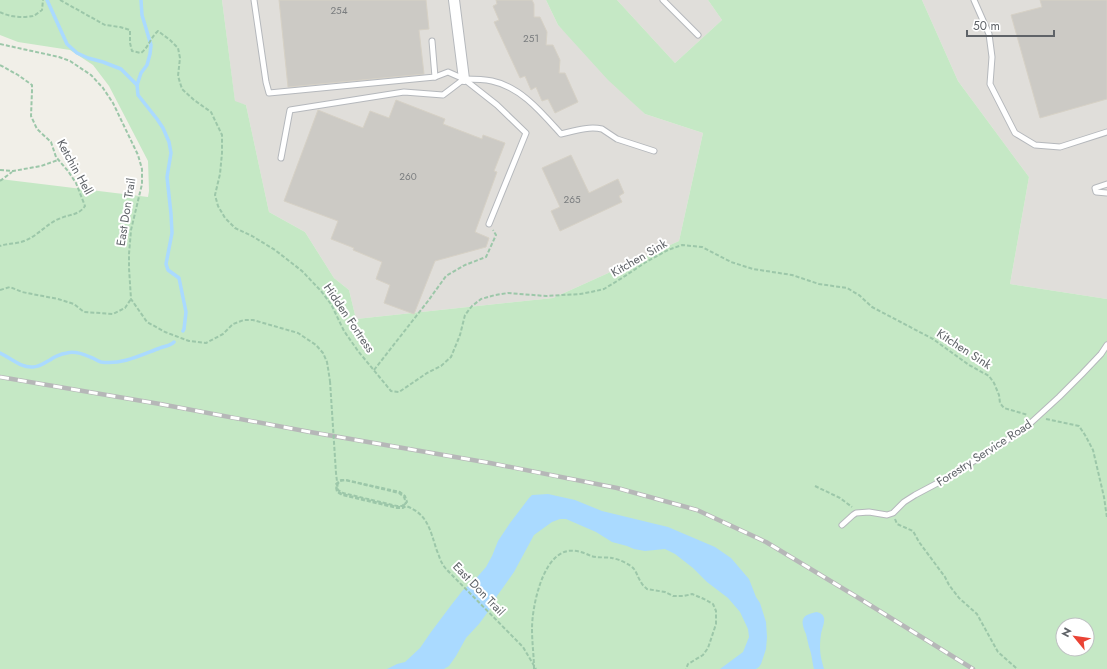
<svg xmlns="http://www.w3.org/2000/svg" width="1107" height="669" font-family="Jost,sans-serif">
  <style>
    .industrial { fill: #e0deda }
    .green { fill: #c5e8c5; fill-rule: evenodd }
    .water { fill: #aadaff }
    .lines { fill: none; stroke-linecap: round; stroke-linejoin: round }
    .stream { stroke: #aadaff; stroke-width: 3.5 }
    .building { fill: #cccac5; stroke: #d6d1c6 }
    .lane-casing { stroke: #b5b8bc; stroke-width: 7 }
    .street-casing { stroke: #b5b8bc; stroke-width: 12 }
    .path { stroke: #9cc7a9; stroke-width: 2; stroke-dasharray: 4 2; stroke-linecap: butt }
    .lane { stroke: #fff; stroke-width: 5 }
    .street { stroke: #fff; stroke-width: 10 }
    .rail-casing { stroke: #b6b7b8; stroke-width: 4.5 }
    .rail { stroke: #fff; stroke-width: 3; stroke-dasharray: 9; stroke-linecap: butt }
    .path-bridge { stroke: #9cc7a9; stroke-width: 2; stroke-dasharray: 4 2; stroke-linecap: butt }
    .labels { text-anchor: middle; stroke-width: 4; stroke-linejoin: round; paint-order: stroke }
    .number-label { font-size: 10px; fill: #7a7d7f }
    .street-label { font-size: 12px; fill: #5f6368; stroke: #fff }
  </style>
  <rect width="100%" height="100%" fill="#f1efe8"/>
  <g class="industrial">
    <path d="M222,0H546L558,25L645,114L703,133L679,241L553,298L356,319L349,290L334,278L305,232L269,212L246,105L235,102Z"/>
    <path d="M617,0H708L722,20L675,63Z"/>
    <path d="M922,0H1107V299L1010,284L1029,177L958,81Z"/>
  </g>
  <path class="green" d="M0,0H222L235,101L246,105L269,212L305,232L334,278L349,290L356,319L553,298L679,241L703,133L645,114L608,80L558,25L546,0H617L675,63L722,20L708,0H922L958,81L1029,177L1010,284L1107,299V669H0V179L148,197L149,191L148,161L109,86L93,65L70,50L18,42L0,35ZM1063,625H1087V649H1063Z"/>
  <g class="water">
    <path d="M548,494L575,500L602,511L668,527L715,547L731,558L749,579L756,597L760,603L766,622L767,637L766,649L761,664L759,667L756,669H720L743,652L749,637L748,629L740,612L728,598L707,582L693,568L675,554L665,549L645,551L634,549L627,546L612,542L596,532L566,519H560L552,522L534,535L514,572L497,596L495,602L479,624L466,638L456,656L449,666L444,669H387L397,664L405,662L420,648L431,632L452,604L463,590L472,583L486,567L492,556L498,541L510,523L529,498L532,495Z"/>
    <path d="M817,612C820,613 823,614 824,618C825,622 822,629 821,634C819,648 820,656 824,669H814C812,662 812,654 809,647C808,643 807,638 806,634C800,620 801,615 817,612Z"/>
  </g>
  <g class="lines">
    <g class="stream">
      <path d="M47,0L67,44L77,53L88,58L103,62L121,69L137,85"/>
      <path d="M141,0L142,15L151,45L150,54L147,65L141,73L137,85L138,95L157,119L163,128L169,142L171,153L167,177L171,214L172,233L166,264L168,270L179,278L186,312L184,329L183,331"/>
      <path d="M0,353C11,358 21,368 33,367C40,367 44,363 50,360C54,357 61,354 67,353C74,351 83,354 90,357C94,358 97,361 101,362C122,365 141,355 160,348C165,346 170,346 174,342"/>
    </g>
  </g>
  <g class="building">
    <path d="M279,0H426L429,29L419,30L424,74L288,87Z"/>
    <path d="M496,0H532L534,4V17H540L547,32L546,45H553L560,60L559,73H565L578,102L555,113L548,99L542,101L536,87L531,90L525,76L520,78L494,22L499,20L493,6L497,4Z"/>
    <path d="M1040,0H1107V99L1040,118L1011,15L1042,7Z"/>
    <path d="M396,100L445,119L443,124L482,139L483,135L505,143L494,171L497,172L475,232L489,238L486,247L435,261L414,314L384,303L390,285L376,279L382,262L353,250L354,248L331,239L338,221L284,201L318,110L363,128L370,111L389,118Z"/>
    <path d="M571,155L589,193L618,179L624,193L619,196L622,202L560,231L551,211L560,207L542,168Z"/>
  </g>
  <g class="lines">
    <g class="lane-casing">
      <g id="lane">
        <path d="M254,0L266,82L269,93L435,77L432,41"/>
        <path d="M663,0L698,35"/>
        <path d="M974,0L989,34L992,57L990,84L1015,133L1035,145L1060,147L1107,132"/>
        <path d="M435,77L448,72L464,79L497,105L526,133L489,224"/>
        <path d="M281,158L290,110L404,92L443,95L464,79C473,79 483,79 492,81C521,87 542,113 561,134C574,131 588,126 602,129L617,139L654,151"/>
        <path d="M1107,184L1095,188L1096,192L1107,193"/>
        <path d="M842,525L853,515L856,513L869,512L887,515L893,513L904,502L915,495L947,478L1023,430L1059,397L1082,374L1101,354L1107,345"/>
      </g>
    </g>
    <g class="street-casing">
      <path id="street" d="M454,0L464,79"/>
    </g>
    <g class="path">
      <path d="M60,0L105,25L120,27L130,30V43L132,51L141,53C149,47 150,38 158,31L170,40L178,48L180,58L178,76L182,89L194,100L211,112L222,135V153L220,174L215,195L218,206L225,218L235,228L252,236L275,250L302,271L321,291L331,304L344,331L358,351L391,391L399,392L427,373L441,366L451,357L460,335L465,315L472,306L481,299L495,295L508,293L546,296L580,294L591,292L604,289L622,278L646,262L668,250L682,245L702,247L731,262L753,269L792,275L819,284L847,288L859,295L872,307L933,339L969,365L989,376L994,383L999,395L1000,403L1004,408L1028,415"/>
      <path d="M0,12C9,17 23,18 33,16C36,15 39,12 42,10L43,0"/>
      <path d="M0,44L59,57L70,61L91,75L103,88L113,103L138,155L142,169V184L131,230L129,254V268L131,299L147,322L165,332L189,341L206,343L223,334L233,324L244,320H253L298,333L316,345L323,353L327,362L330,381"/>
      <path d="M0,65L18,75L32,85V91L31,116L37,129L51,142L56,157L68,171L76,183L85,206C79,215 71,214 61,218C47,223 38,236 24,241C17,244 8,243 0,246"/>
      <path d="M0,170L13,171L41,166L58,160"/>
      <path d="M0,181L12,172"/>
      <path d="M0,290L10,287L22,292L58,299L74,304L84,312L113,314L125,308L131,299"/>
      <path d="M374,370L428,301L446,276L465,265L486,257L496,235L493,230"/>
      <path d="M1046,419L1079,426L1085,435L1093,450L1104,497L1107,518"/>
      <path d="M815,486L840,498L852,507"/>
      <path d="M404,505L406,503L404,497L399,493L345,480L340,481L336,486L337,492L342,495L397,508H403L406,506C428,514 430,530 437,551C439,555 440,560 442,563C444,567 447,570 450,573L523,647L536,669"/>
      <path d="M895,519L897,524L913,531L919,542L945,577L949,585L959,598L977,614L998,652L1015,667L1017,669"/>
      <path d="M534,669C534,656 532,643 532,629C532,608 541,563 562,553C571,548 583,552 591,556C598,558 606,557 612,558C618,559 630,564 634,569C637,573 638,578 641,582C642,585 645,587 647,589L665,592L673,596H684L692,594L704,599L713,604L716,611V624L708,648L703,655L688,664L686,669"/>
    </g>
    <use href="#lane" class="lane"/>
    <use href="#street" class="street"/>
    <g class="rail-casing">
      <path id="rail" d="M0,377L160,404L310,432L490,463L617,488L697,510L766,542L857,597L973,669"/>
    </g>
    <use href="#rail" class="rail"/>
    <path class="path-bridge" d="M330,381L336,473L338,490L343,493L397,506H402L407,502L405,496L400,492L346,480H341L336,484L337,491L342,494L397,507H403L404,505"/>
  </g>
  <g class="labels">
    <g class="number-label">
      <text x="339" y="14">254</text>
      <text x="531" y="42">251</text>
      <text x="408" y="180">260</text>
      <text x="572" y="203">265</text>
    </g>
    <g class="street-label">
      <text transform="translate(75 167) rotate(61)" y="4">Ketchin Hell</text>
      <text transform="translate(126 212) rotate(-81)" y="4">East Don Trail</text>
      <text transform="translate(639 258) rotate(-30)" y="4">Kitchen Sink</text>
      <text transform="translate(349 318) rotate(56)" y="4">Hidden Fortress</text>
      <text transform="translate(964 349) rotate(33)" y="4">Kitchen Sink</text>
      <text transform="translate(984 453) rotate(-33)" y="4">Forestry Service Road</text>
      <text transform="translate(479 589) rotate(46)" y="4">East Don Trail</text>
    </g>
  </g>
  <g transform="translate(1075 637) rotate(299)"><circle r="19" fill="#ffffff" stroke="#bfc1c3"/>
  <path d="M0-3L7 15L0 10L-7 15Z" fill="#ea4335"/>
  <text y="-6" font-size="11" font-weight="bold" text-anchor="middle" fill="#5f6368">N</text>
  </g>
  <path d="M967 30v6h87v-6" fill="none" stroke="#5f6368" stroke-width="2"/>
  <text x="973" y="30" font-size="12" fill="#5f6368" stroke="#ffffff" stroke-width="3" paint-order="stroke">50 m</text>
</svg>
